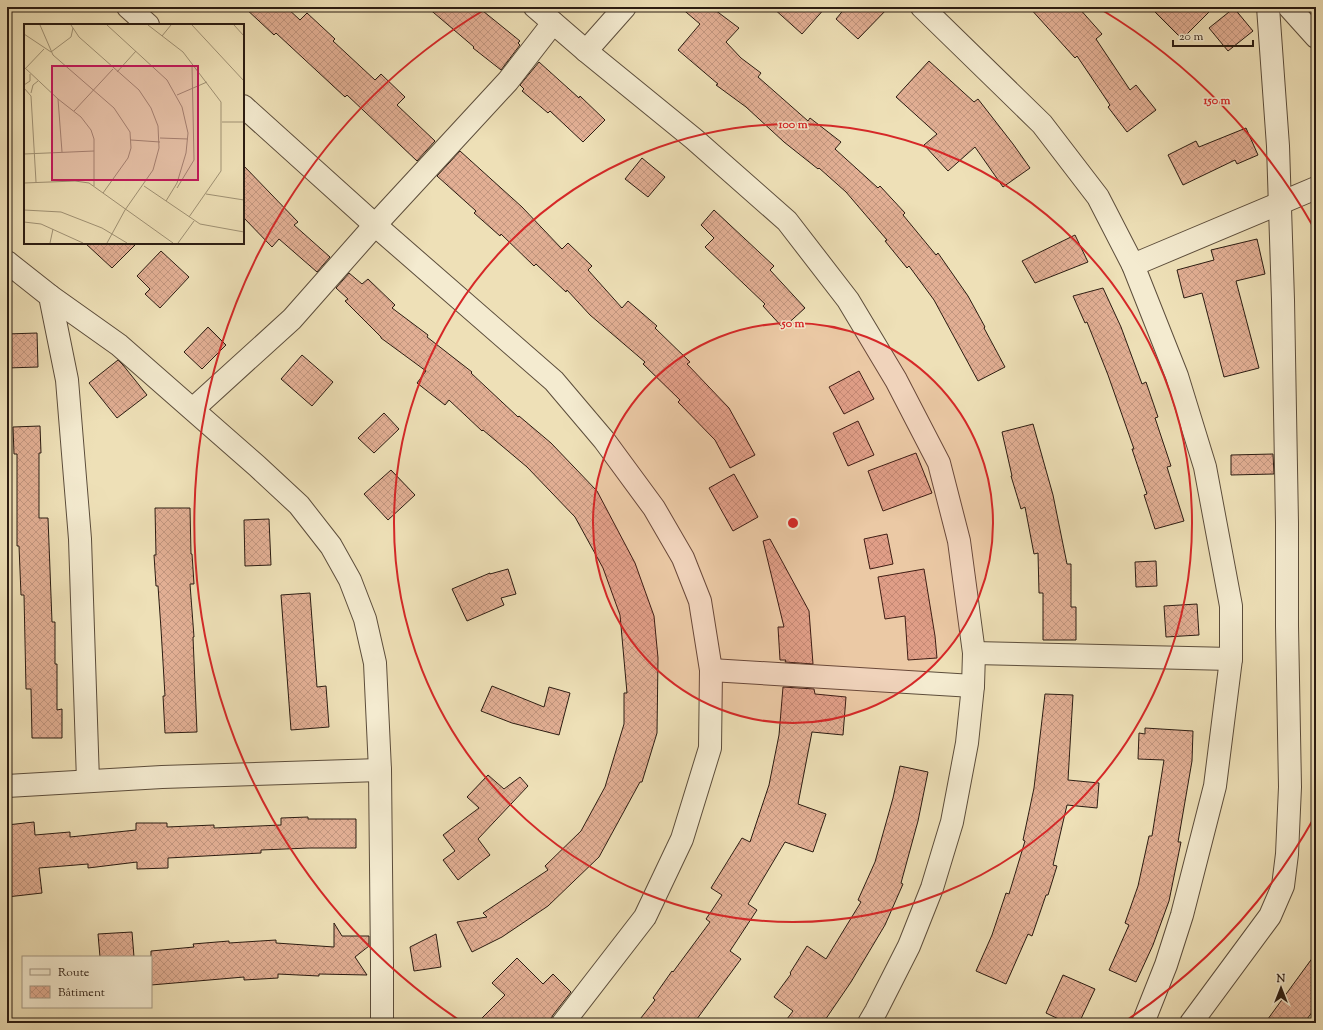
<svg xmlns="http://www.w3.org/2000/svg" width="1323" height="1030" font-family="'Sorts Mill Goudy',serif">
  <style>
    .building { fill: url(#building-cross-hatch); stroke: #2b1c12 }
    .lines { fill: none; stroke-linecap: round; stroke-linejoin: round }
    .minor-casing { stroke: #5c4d3b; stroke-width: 24 }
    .minor { stroke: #f4ebd0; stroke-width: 22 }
    .ring { fill: none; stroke: #d62828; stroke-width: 2 }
    .inset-road { fill: none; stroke: #a09275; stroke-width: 1 }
    .view { fill: #c2185b; fill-opacity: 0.15; stroke: #c2185b; stroke-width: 2 }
    .inset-edge { fill: none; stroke: #2b1c12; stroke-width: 2 }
    .centre { fill: #d62828; stroke: #f4ebd0; stroke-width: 2 }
    .ring-label { font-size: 12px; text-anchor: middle; font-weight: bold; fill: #d62828; stroke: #f4ebd0; stroke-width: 3; stroke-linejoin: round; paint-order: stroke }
  </style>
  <defs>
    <pattern id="building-cross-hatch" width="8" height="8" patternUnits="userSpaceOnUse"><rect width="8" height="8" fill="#e2af94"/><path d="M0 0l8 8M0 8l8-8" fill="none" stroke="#c2967f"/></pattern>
  </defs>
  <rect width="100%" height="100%" fill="#eee0b7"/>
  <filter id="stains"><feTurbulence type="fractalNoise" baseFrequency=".005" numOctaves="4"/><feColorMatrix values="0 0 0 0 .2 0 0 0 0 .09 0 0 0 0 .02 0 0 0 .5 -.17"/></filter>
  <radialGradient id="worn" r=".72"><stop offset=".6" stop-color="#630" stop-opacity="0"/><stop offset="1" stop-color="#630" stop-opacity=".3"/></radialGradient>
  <g class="building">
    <path d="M244,7H286L300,20L307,13L335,39L333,41L375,80L381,74L405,97L397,105L435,141L417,161L347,95L345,97L276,33L274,35Z"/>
    <path d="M427,7H478L520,41L518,43L520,45L501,70L473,48L474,47Z"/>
    <path d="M680,7H711L739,28L726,42L741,58L761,73L758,77L808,121L810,118L841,142L835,149L878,188L880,186L905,213L903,215L936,255L938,253L968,296L985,327L984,328L1005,367L978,381L934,300L909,266L907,268L885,241L887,240L846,192L819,168L818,169L784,142L746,107L716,85L718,84L678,50L700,24Z"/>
    <path d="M772,7H826L802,34Z"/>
    <path d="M846,7H889L858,39L836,19Z"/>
    <path d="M1029,7H1078L1102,34L1096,39L1130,90L1136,85L1156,110L1127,132L1108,107L1110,105L1077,56L1075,58Z"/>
    <path d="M1150,7H1214L1182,39Z"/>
    <path d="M1234,8L1253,31L1228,51L1209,28Z"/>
    <path d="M929,61L974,102L978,99L1013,144L1030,168L1003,187L975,147L948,171L924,145L937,134L896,97Z"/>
    <path d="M539,62L579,98L580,96L605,120L583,142L550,111L548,113L522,91L524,89L520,85Z"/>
    <path d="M1246,128L1258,155L1237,164L1235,160L1183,185L1168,155L1196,141L1199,147Z"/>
    <path d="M460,151L522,207L562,249L568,243L592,266L588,270L622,308L628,301L657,326L655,328L690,362L687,364L729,408L755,455L730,468L715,440L678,402L680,400L643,364L645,362L590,315L567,290L566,292L536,264L534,266L501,234L500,236L474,213L476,211L437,176Z"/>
    <path d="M642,158L665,177L648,197L625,179Z"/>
    <path d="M243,165L298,222L294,225L330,257L317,272L279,239L272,247L243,217Z"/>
    <path d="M714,210L774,266L770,270L805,308L783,328L763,306L765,304L705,247L714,238L701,225Z"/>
    <path d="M1075,235L1088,262L1035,283L1022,261Z"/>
    <path d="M1257,239L1265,274L1236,281L1259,368L1224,377L1202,293L1184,298L1177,270L1214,260L1211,250Z"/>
    <path d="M85,243H137L112,268Z"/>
    <path d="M161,251L189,277L160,308L145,294L150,289L137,276Z"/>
    <path d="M349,273L362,284L368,279L395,305L392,308L428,335L427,337L472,372L471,373L518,417L519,416L551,443L597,491L635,563L654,616L658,658L657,733L642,782H640L599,857L548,906L502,937L472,952L457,922L487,917L483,913L548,870L545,866L581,831L605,787L624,724V693H627L620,615L603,568L575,517L527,467L483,430L482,431L449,400L445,405L417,383L426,371L381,338V337L345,301L348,299L336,288Z"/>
    <path d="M1103,288L1121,327L1142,384L1146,382L1158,417L1155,418L1171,466L1167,467L1184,521L1155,529L1144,495L1147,494L1132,449H1134L1108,375L1087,322L1085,323L1073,296Z"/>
    <path d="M208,327L226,345L202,369L184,352Z"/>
    <path d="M37,333L38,367L7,368V334Z"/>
    <path d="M302,355L333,382L312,406L281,379Z"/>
    <path d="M118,360L123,365L147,395L117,418L89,383Z"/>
    <path d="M859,371L874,399L844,414L829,387Z"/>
    <path d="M384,413L399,429L374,453L358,438Z"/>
    <path d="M858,421L874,455L848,466L833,433Z"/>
    <path d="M1033,424L1053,495L1067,564H1071V607H1076V640H1043V593H1039L1038,553L1034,554L1025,507L1021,509L1011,476H1012L1002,432Z"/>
    <path d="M40,426L41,453H39V518H48L52,622H55V664H57V710L62,709V738H32L31,689H26L24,595H21L19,546H17V454H14L13,427Z"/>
    <path d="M916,453L932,493L883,511L868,471Z"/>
    <path d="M1273,454L1274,474L1231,475V455Z"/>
    <path d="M391,470L415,495L388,520L364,494Z"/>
    <path d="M734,474L758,517L733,531L709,488Z"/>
    <path d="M155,508H190L191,554H192L194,584H190L194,637H193L197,732L165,733L163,696H165L161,629L158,586H156L154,555H156Z"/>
    <path d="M269,519L271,565L245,566L244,520Z"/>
    <path d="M887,534L893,564L870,569L864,539Z"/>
    <path d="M770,539L809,611L813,664L785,662L786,660H780L778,627H784L763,541Z"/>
    <path d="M1156,561L1157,586L1136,587L1135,562Z"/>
    <path d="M508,569L516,594L501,598L504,605L467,621L452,589L490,573V574Z"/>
    <path d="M924,569L935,636L937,658L908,660L905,616L885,619L878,577Z"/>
    <path d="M310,593L317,687L326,686L329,727L291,730L281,595Z"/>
    <path d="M1197,604L1199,635L1166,637L1164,606Z"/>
    <path d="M492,686L544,707L549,687L570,693L559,735L512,723L481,711Z"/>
    <path d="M783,687L814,689L815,694L846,697L843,735L812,732L798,804L826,814L813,852L785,842L748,904L757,910L730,951L741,959L694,1023H637L655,1000L653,998L672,971L673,972L710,922L706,919L722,895L711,888L742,838L750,842L769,785L779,735Z"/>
    <path d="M1045,694L1073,695L1068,780L1099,783L1097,808L1067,805L1053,865L1057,866L1048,895H1046L1032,936L1028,934L1006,984L976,971L992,935L1006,893L1009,894L1025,841L1023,840L1034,788Z"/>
    <path d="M1145,728L1193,731L1192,761L1178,842H1181L1169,901L1153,945L1136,982L1109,970L1129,925L1125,923L1138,886L1149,836H1152L1164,760L1138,759L1139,733L1145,734Z"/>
    <path d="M900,766L928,772L918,821L901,883L903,884L885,925L851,982L823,1023H784L793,1011L774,997L791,974L790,973L807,946L826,959L861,902L858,900L875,862L893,798Z"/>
    <path d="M488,775L504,789L520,777L528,786L478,839L490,855L458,880L443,860L455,851L443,835L479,808L467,797Z"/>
    <path d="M308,817V819H356V848H309L261,850V853L168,858V868L137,869V862L88,868V864L39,868L42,893L7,897V825L34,822L35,835L70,832V837L136,830V823H167V827L214,825V828L281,825V818Z"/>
    <path d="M334,923L342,936H369V946L355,957L367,975L319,974V976L278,974V978L244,980V977L151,985V951L194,947L193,944L229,941V943L276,940V943L334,947Z"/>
    <path d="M132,932L134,957H100L98,934Z"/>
    <path d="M436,934L441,967L414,971L410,947Z"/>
    <path d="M1316,953V1007L1304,1023H1265Z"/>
    <path d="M517,958L543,984L553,974L571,992L553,1015L549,1023H477L505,995L492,983Z"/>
    <path d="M1063,975L1095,989L1079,1023H1067L1046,1013Z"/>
  </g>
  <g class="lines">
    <g class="minor-casing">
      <g id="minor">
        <path d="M128,7L148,25"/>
        <path d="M535,7L586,51L694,139L787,221L848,300L896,380L939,463L959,541L974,653L973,686L967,743L952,822L932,888L909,946L876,1011L869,1023"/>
        <path d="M922,7L1042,124L1098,197L1133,265L1177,376L1205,467L1231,606V659L1215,786L1182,915L1166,965L1143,1023"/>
        <path d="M1289,7L1316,37"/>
        <path d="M586,51L625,7"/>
        <path d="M243,106L375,225L554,381L604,440L654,508L683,558L700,601L711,670L710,748L682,839L645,917L563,1023"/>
        <path d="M7,262L50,296L67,380L80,539L88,781"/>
        <path d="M1133,265L1316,188"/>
        <path d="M50,296L119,345L257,466L299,505L331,546L350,580L365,619L375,663L380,770L382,963V1023"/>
        <path d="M193,409L292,319L375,225L508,81L553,23"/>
        <path d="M974,653L1231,659"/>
        <path d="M711,670L973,686"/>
        <path d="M7,786L162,777L380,770"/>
        <path d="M1191,1023L1270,916L1283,886L1287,854L1290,787L1287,626V523L1283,300L1278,146L1268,7"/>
      </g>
    </g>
    <use href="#minor" class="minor"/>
  </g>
  <circle cx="793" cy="523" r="200" fill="#d62828" fill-opacity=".12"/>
  <g class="ring">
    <circle cx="793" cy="523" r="200"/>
    <circle cx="793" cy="523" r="399"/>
    <path d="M1314 818A599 599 0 0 1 1124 1022M462 1022A599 599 0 0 1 484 10M1102 10A599 599 0 0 1 1314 228"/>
  </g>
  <g transform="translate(24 24)">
    <rect width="220" height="220" fill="#eee0b7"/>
    <path class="inset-road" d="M16,1L29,31L90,84L106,108L107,124L104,134L79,169M47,1L55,13L115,66L127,84L134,102L135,124L129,146L101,186L83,219M83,1L143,56L158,83L164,109L162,129L153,159L142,177M124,1L159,28L197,78V147L165,193M168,1L220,57M210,1L220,12M0,10L27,28L47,13L49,4M138,12L147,1M0,43L34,75L38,128M0,46L20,25M93,48L112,27M0,61L6,57V50M0,64L7,72L12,158M7,69L9,61L14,57M153,71L183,58M34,75L57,93L67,106L70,115V162M50,87L89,45M198,98H220M136,114L164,115M107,116L136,118M0,130L70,127M0,159L51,157L65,159L149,219M120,162L176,200L220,208M153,164L170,136L168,41M182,170L220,176M0,186L37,188L78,204L103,219M0,198L17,200L59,219M26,219L29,205M154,219L170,197"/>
    <path class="view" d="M28,42H174V156H28Z"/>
    <rect width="220" height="220" class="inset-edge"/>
  </g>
  <circle cx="793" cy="523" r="6" class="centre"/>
  <g class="ring-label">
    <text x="1217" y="104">150 m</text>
    <text x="793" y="128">100 m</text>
    <text x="793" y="327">50 m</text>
  </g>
  <rect width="1323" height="1030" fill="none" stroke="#eee0b7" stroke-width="24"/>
  <rect x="8" y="8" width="1307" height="1014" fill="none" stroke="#2b1c12" stroke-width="2"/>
  <rect x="12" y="12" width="1299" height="1006" fill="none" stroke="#2b1c12"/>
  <rect x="22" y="956" width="130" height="52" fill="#f4ebd0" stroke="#a49884"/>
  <rect x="30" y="969" width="20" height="6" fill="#f4ebd0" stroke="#a49884"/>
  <text x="58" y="976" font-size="12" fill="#2b1c12">Route</text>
  <rect x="30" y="986" width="20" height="12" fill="url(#building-cross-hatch)" stroke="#a49884"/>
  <text x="58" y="996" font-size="12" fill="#2b1c12">Bâtiment</text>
  <g transform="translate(1281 988)" stroke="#f4ebd0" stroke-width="3" paint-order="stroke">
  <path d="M0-3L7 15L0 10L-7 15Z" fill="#2b1c12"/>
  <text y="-6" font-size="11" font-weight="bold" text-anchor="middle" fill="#2b1c12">N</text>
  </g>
  <path d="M1173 40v6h80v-6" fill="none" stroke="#2b1c12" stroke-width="2"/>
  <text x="1179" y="40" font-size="12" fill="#2b1c12" stroke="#f4ebd0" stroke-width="3" paint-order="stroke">20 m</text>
  <rect width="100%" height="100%" filter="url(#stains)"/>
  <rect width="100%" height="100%" fill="url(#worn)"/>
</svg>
